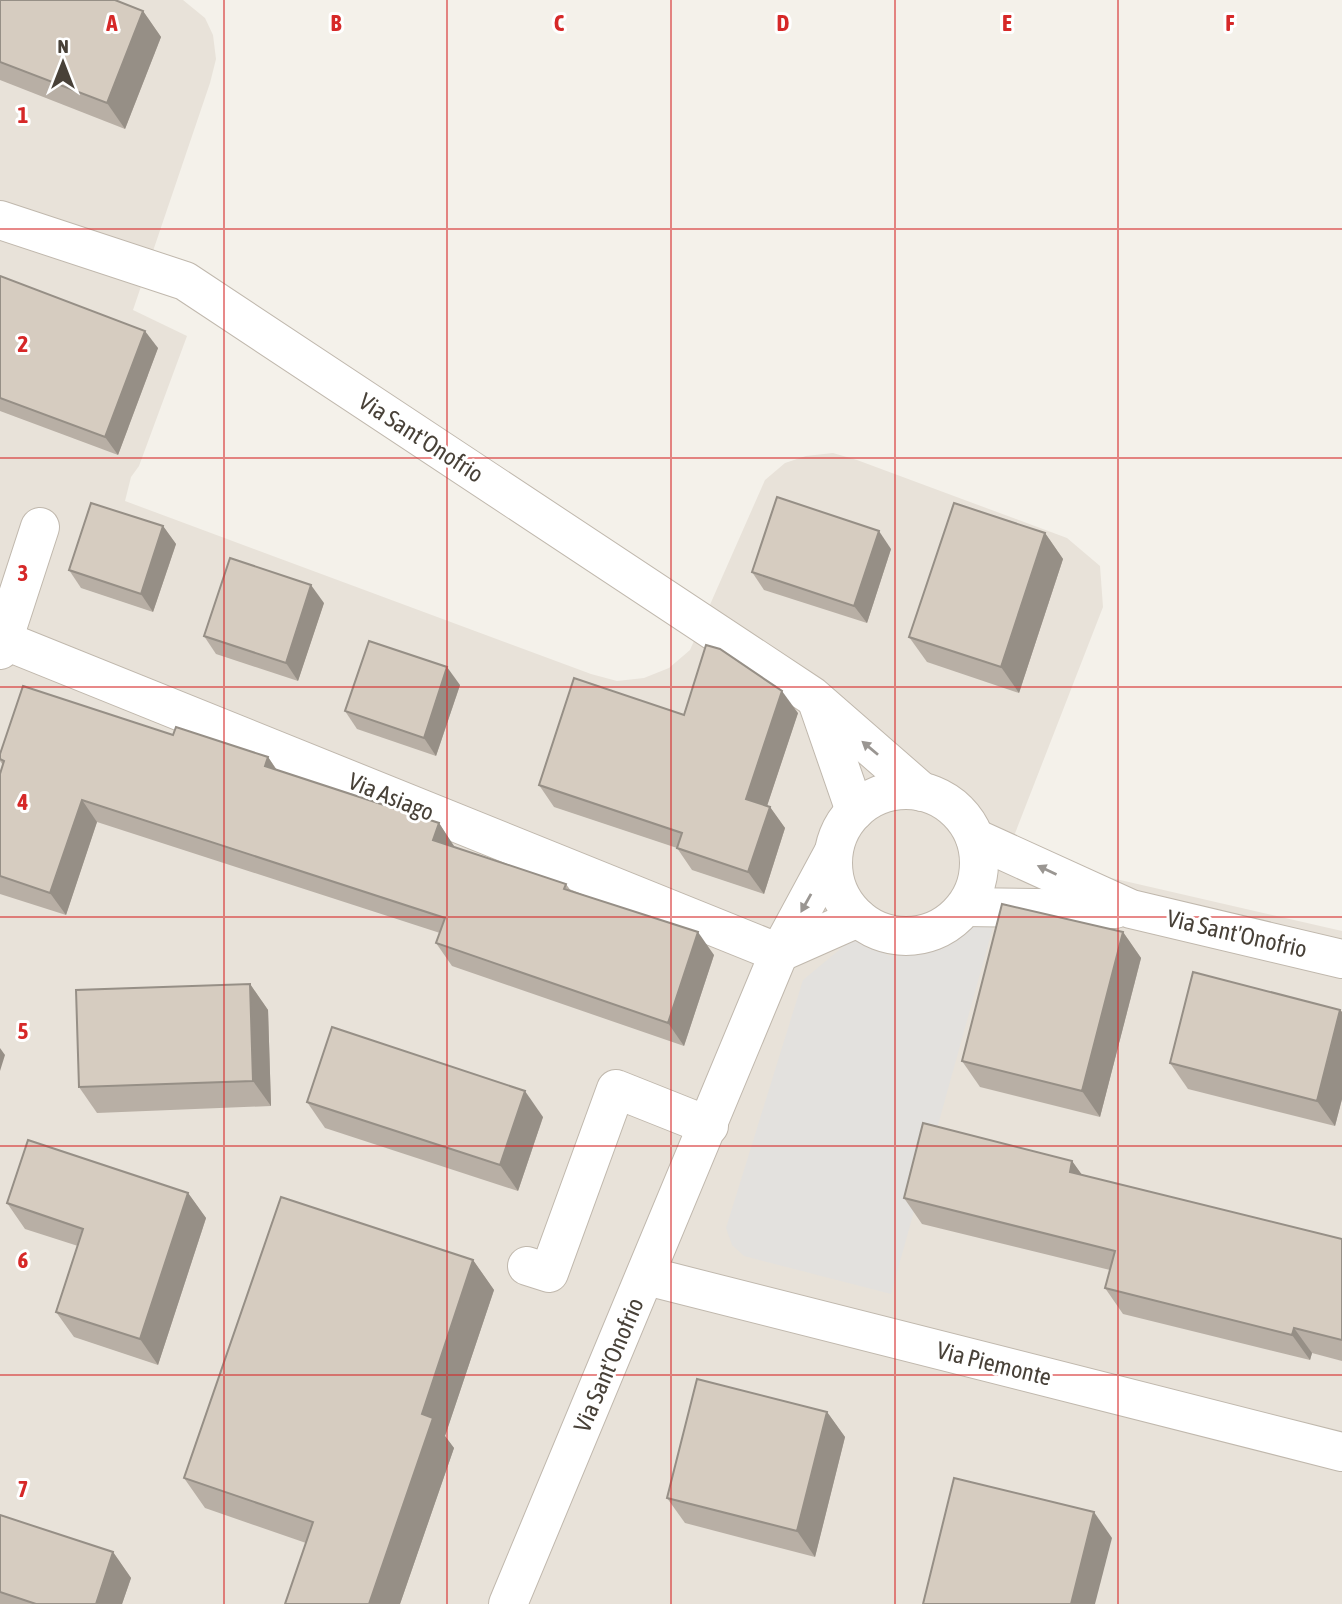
<svg xmlns="http://www.w3.org/2000/svg" width="1342" height="1604" font-family="'Asap Condensed',sans-serif">
  <style>
    .residential { fill: #e8e2d9 }
    .parking { fill: #e3e1de }
    .lines { fill: none; stroke-linecap: round; stroke-linejoin: round }
    .minor-casing { stroke: #c0b8ad; stroke-width: 40 }
    .tertiary-casing { stroke: #c0b8ad; stroke-width: 40 }
    .minor { stroke: #fff; stroke-width: 38 }
    .tertiary { stroke: #fff; stroke-width: 38 }
    .wall { fill: #b8afa5 }
    .shaded-wall { fill: #968f86 }
    .building { fill: #d6ccc0; stroke: #968f86; stroke-width: 2 }
    .oneway { fill: #9a9692 }
    .grid { fill: none; stroke: #d62828; stroke-width: 2; stroke-opacity: 0.55 }
    .labels { text-anchor: middle; stroke-width: 6; stroke-linejoin: round; paint-order: stroke }
    .street-label { font-size: 24px; fill: #484138; stroke: #fff }
    .grid-label { font-size: 23px; text-anchor: middle; font-weight: bold; fill: #d62828; stroke: #fff; stroke-width: 6; stroke-linejoin: round; paint-order: stroke }
  </style>
  <rect width="100%" height="100%" fill="#f4f1ea"/>
  <path class="residential" d="M0,0H183L205,18L213,35L216,59L210,83L133,310L187,336L139,466L131,477L125,501L591,674L617,681L644,678L669,668L690,650L765,480L785,463L806,456L833,453L857,460L1067,538L1100,566L1103,607L1007,854L1342,931V1604H0Z"/>
  <path class="parking" d="M1000,902L891,1294L744,1256L732,1245L726,1228L803,980L856,936L890,956L934,942Z"/>
  <g class="lines">
    <g class="minor-casing">
      <g id="minor">
        <path d="M3,640L779,953"/>
        <path d="M0,650L40,527"/>
        <path d="M527,1266L549,1273L616,1089L709,1126"/>
        <path d="M647,1276L1342,1452"/>
      </g>
    </g>
    <g class="tertiary-casing">
      <g id="tertiary">
        <path d="M0,220L185,281L812,696L922,792"/>
        <path d="M818,704L855,811"/>
        <circle cx="906" cy="863" r="73"/>
        <path d="M975,838L1131,909L1342,959"/>
        <path d="M965,907L1115,909"/>
        <path d="M779,953L858,918"/>
        <path d="M508,1604L779,953L833,853"/>
      </g>
    </g>
    <use href="#minor" class="minor"/>
    <use href="#tertiary" class="tertiary"/>
  </g>
  <g class="wall">
    <path d="M0,0L143,11L161,37L125,129L0,80Z"/>
    <path d="M0,276L158,348L118,455L0,411Z"/>
    <path d="M163,526L176,544L153,612L81,588L69,570Z"/>
    <path d="M1045,533L1063,559L1019,693L927,662L909,637Z"/>
    <path d="M891,549L867,623L764,590L752,572Z"/>
    <path d="M324,603L298,681L216,654L204,636Z"/>
    <path d="M460,685L436,756L357,729L345,711Z"/>
    <path d="M798,713L767,806L770,807L785,828L764,894L692,870L677,848L554,807L539,785L684,715Z"/>
    <path d="M173,735L268,757L277,770L439,823L454,847L566,884L571,891L714,955L684,1046L452,966L436,943L440,933L97,822L66,915L0,894V774L3,765L0,761V754Z"/>
    <path d="M1123,932L1141,958L1100,1117L980,1087L962,1061Z"/>
    <path d="M250,984L268,1010L271,1106L97,1113L79,1087Z"/>
    <path d="M1340,1010L1342,1012V1099L1335,1126L1188,1089L1170,1063Z"/>
    <path d="M307,1102L543,1117L518,1191L325,1128Z"/>
    <path d="M1072,1161L1082,1175L1342,1239V1361L1312,1353L1310,1360L1123,1314L1105,1288L1110,1270L922,1224L904,1198Z"/>
    <path d="M188,1193L206,1218L158,1365L74,1337L56,1312L78,1246L25,1229L7,1203Z"/>
    <path d="M473,1260L494,1290L445,1436L454,1448L400,1604H285L306,1543L205,1508L184,1478Z"/>
    <path d="M827,1412L845,1437L815,1557L685,1523L667,1498Z"/>
    <path d="M0,1515L113,1552L131,1578L122,1604H0Z"/>
  </g>
  <g class="shaded-wall">
    <path d="M143,11L161,37L125,129L107,103Z"/>
    <path d="M145,331L158,348L118,455L105,437Z"/>
    <path d="M163,526L176,544L153,612L141,594Z"/>
    <path d="M879,531L891,549L867,623L854,606Z"/>
    <path d="M1045,533L1063,559L1019,693L1001,667Z"/>
    <path d="M311,585L324,603L298,681L286,663Z"/>
    <path d="M447,667L460,685L436,756L424,738Z"/>
    <path d="M782,691L798,713L762,821L746,799Z"/>
    <path d="M268,757L283,780L265,766Z"/>
    <path d="M82,800L97,822L66,915L50,893Z"/>
    <path d="M770,807L785,828L764,894L748,872Z"/>
    <path d="M439,823L454,846L449,862L433,840Z"/>
    <path d="M698,932L714,955L684,1046L668,1023Z"/>
    <path d="M1123,932L1141,958L1100,1117L1082,1091Z"/>
    <path d="M250,984L268,1010L271,1106L253,1081Z"/>
    <path d="M1340,1010L1342,1012V1099L1335,1126L1317,1101Z"/>
    <path d="M0,1048L5,1055L0,1071Z"/>
    <path d="M525,1091L543,1117L518,1191L500,1165Z"/>
    <path d="M1072,1161L1090,1186L1070,1172Z"/>
    <path d="M188,1193L206,1218L158,1365L140,1339Z"/>
    <path d="M473,1260L494,1290L445,1436L454,1448L400,1604H369L422,1414Z"/>
    <path d="M1294,1328L1312,1353L1310,1360L1292,1335Z"/>
    <path d="M827,1412L845,1437L815,1557L797,1531Z"/>
    <path d="M1094,1512L1112,1538L1095,1604H1071Z"/>
    <path d="M113,1552L131,1578L122,1604H96Z"/>
  </g>
  <g class="building">
    <path d="M0,0H115L143,11L107,103L0,62Z"/>
    <path d="M0,276L145,331L105,437L0,398Z"/>
    <path d="M777,497L879,531L854,606L752,572Z"/>
    <path d="M91,503L163,526L141,594L69,570Z"/>
    <path d="M954,503L1045,533L1001,667L909,637Z"/>
    <path d="M230,558L311,585L286,663L204,636Z"/>
    <path d="M369,641L447,667L424,738L345,711Z"/>
    <path d="M706,645L720,649L782,691L746,799L770,807L748,872L677,848L682,833L539,785L574,678L684,715Z"/>
    <path d="M23,686L173,735L176,727L268,757L265,766L439,823L433,840L566,884L564,889L698,932L668,1023L436,943L445,918L82,800L50,893L0,876V774L4,761L0,759V754Z"/>
    <path d="M1002,904L1123,932L1082,1091L962,1061Z"/>
    <path d="M1193,972L1340,1010L1317,1101L1170,1063Z"/>
    <path d="M250,984L253,1081L79,1087L76,990Z"/>
    <path d="M332,1027L525,1091L500,1165L307,1102Z"/>
    <path d="M923,1123L1072,1161L1070,1172L1342,1239V1340L1294,1328L1292,1335L1105,1288L1115,1251L904,1198Z"/>
    <path d="M28,1140L188,1193L140,1339L56,1312L83,1229L7,1203Z"/>
    <path d="M281,1197L473,1260L422,1414L433,1418L369,1604H285L313,1522L184,1478Z"/>
    <path d="M697,1379L827,1412L797,1531L667,1498Z"/>
    <path d="M954,1478L1094,1512L1071,1604H923Z"/>
    <path d="M0,1515L113,1552L96,1604H36L0,1592Z"/>
  </g>
  <defs><path id="oneway-solid" d="M-6-.8H1V-3.2L6.5 0L1 3.2V.8H-6Z" transform="scale(1.75)"/></defs>
  <g class="oneway">
    <use href="#oneway-solid" transform="translate(870 748) rotate(-140)"/>
    <use href="#oneway-solid" transform="translate(1047 870) rotate(-155)"/>
    <use href="#oneway-solid" transform="translate(806 903) rotate(119)"/>
  </g>
  <path class="grid" d="M224,0V1604M447,0V1604M671,0V1604M895,0V1604M1118,0V1604M0,229H1342M0,458H1342M0,687H1342M0,917H1342M0,1146H1342M0,1375H1342"/>
  <g class="labels">
    <g class="street-label">
      <text transform="translate(421 438) rotate(33)" y="8">Via Sant'Onofrio</text>
      <text transform="translate(391 797) rotate(22)" y="8">Via Asiago</text>
      <text transform="translate(1237 934) rotate(13)" y="8">Via Sant'Onofrio</text>
      <text transform="translate(994 1364) rotate(14)" y="8">Via Piemonte</text>
      <text transform="translate(609 1365) rotate(-67)" y="8">Via Sant'Onofrio</text>
    </g>
  </g>
  <g class="grid-label">
    <text x="112" y="31">A</text>
    <text x="336" y="31">B</text>
    <text x="559" y="31">C</text>
    <text x="783" y="31">D</text>
    <text x="1007" y="31">E</text>
    <text x="1230" y="31">F</text>
    <text x="23" y="123">1</text>
    <text x="23" y="352">2</text>
    <text x="23" y="581">3</text>
    <text x="23" y="810">4</text>
    <text x="23" y="1039">5</text>
    <text x="23" y="1268">6</text>
    <text x="23" y="1497">7</text>
  </g>
  <g transform="translate(63 63)" stroke="#ffffff" stroke-width="5" paint-order="stroke">
  <path d="M0-5L12 26L0 18L-12 26Z" fill="#484138"/>
  <text y="-10" font-size="19" font-weight="bold" text-anchor="middle" fill="#484138">N</text>
  </g>
</svg>
